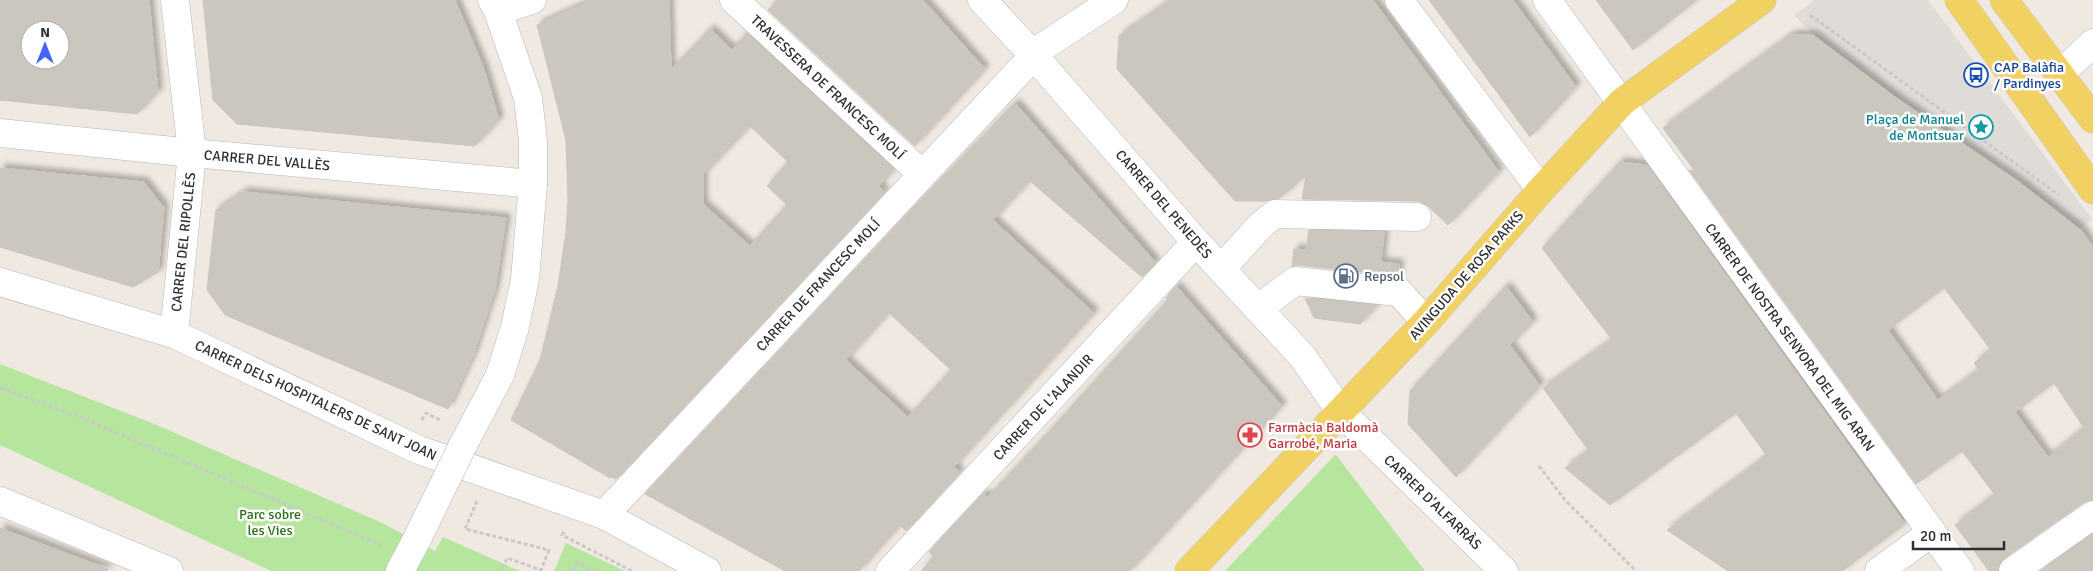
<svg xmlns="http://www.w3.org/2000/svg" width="2093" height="571" font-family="Signika,sans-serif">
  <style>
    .green { fill: #b6e59e }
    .plaza { fill: #dfdcd8 }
    .building { fill: #cbc7bf; stroke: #cbc5ba; fill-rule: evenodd; filter: url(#shadow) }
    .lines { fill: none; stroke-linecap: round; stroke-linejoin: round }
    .minor-casing { stroke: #b4b7c1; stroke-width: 29 }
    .major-casing { stroke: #c9c9c9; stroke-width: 29 }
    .path { stroke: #c9c9c9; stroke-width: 3; stroke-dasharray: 4 2.5; stroke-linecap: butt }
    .minor { stroke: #fff; stroke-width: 28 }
    .major { stroke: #f2d163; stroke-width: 28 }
    .minor-bridge-casing { stroke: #b4b7c1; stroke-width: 29; stroke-linecap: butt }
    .minor-bridge { stroke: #fff; stroke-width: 28 }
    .labels { text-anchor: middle; stroke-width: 5; stroke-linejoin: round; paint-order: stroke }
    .transit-label { font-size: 14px; fill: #164399; stroke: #fff; text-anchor: start }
    .street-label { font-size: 14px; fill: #2e2e2e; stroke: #fff }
    .culture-label { font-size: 14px; fill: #0d838f; stroke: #fff; text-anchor: end }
    .service-label { font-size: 14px; fill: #4e5e75; stroke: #fff; text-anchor: start }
    .health-label { font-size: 14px; fill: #be3a42; stroke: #fff; text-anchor: start }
    .park-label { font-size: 14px; fill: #2c6e1b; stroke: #fff }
  </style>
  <defs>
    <filter id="shadow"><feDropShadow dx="4.5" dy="-4.5" stdDeviation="2.5" flood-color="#0004"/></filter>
  </defs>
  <rect width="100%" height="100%" fill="#efe9e1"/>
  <g class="green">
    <path d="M0,364L152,423L380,522L435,551L443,537L520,571H271L0,445Z"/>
    <path d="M1336,455L1425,571H1225L1335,455Z"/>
    <path d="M566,543L625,571H554Z"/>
  </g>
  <path class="plaza" d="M1815,0H1928L2092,219L2079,229L2018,182L1895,97L1813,35L1794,15Z"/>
  <g class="building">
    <path d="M0,0H149L158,92L137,114L0,100ZM30,30H60V60H30Z"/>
    <path d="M203,0H455L484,69L499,120L475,146L237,124L213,100Z"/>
    <path d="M593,0H669L671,70L710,29L732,50L747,33L894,169L879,186L885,192L616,479L611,477L610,478L511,420L540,360L558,286L566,233L568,200L566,140L537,25ZM750,126L788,162L767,186L787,205L750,246L703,204V175Z"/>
    <path d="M777,0H923L985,69L915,146L768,10Z"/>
    <path d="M1172,0H1373L1499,172L1448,225L1427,205L1418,201L1302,199L1306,175L1280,198L1266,201H1235L1117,69L1119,36Z"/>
    <path d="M1429,0H1513L1576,87L1530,137Z"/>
    <path d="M1596,0H1697L1633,50Z"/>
    <path d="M1791,35H1813L1895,97L2019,182L2082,231L2093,247V500L2084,502L2004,558L1999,564L1998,571H1989L1955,525L1995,495L1962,451L1916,484L1689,170L1695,171L1663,128ZM1944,288L1991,350L1974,363L1979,370L1938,400L1888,330ZM2054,383L2084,428L2048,457L2015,412Z"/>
    <path d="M1015,103L1156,263L1142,277L1030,181L993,220L1094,313L954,467L960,472L906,531L900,525L859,571H785L645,494L916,205ZM889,313L951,370L908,417L846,360Z"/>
    <path d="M1620,162L1647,165L1905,524L1842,571H1728L1667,530L1767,456L1736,413L1610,505L1565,468L1589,451L1543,388L1612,340L1542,248Z"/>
    <path d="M0,168L144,182L164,208L158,272L133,287L0,247Z"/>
    <path d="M244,192L506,218L495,289L474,353L448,409L225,315L207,290L216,210Z"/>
    <path d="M1309,230L1384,232L1381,262L1399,264L1398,276L1297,265L1292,267L1294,249L1306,250Z"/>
    <path d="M1176,286L1282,406L1130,571H921L934,557L929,552L983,494L988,497L1046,435L1168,300L1166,298Z"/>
    <path d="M1506,286L1533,322L1510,345L1540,386L1456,477L1408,424L1410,391Z"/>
    <path d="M1305,298L1377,305L1360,324L1314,318Z"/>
    <path d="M0,528L108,569L107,571H0Z"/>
    <path d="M2093,534V571H2040Z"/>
  </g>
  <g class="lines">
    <g class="minor-casing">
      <g id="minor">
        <path d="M734,0L922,174"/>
        <path d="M982,0L1034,56L1196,242L1302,356L1341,412L1504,571"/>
        <path d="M1399,0L1541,190"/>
        <path d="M1547,0L1960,571"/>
        <path d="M498,11L532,0"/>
        <path d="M2059,75L2093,43"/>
        <path d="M0,133L192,153L533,184"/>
        <path d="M1221,269L1261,225L1275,214L1417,217"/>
        <path d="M0,282L174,334L419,450L604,515L707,571"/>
        <path d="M1258,309L1295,281L1399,292L1426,322"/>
        <path d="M174,334L192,153L175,0"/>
        <path d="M463,445L500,375L515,327L525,279L533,184V141L528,98L498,11L492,0"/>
        <path d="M0,501L169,571"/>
        <path d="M604,515L1041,48L1114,0"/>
        <path d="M400,571L416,541"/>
        <path d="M890,571L1196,242"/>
        <path d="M1879,571L1931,533"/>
        <path d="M2013,571L2093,515"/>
      </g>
    </g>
    <g class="major-casing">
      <g id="major">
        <path d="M1959,0L2093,190"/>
        <path d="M2004,0L2093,119"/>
        <path d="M1189,571L1426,322L1541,190L1622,102L1762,0"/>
      </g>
    </g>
    <g class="path">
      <path d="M1810,15L2059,195"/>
      <path d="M0,388L82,418L381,545"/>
      <path d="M422,420L426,413L442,421"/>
      <path d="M1539,466L1565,500L1636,571"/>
      <path d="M477,501L465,529L549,550L541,570L507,558L501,571"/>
      <path d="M564,532L562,535L632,571"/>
      <path d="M573,571L577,563L593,571"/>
    </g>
    <use href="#minor" class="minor"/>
    <use href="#major" class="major"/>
    <g class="minor-bridge-casing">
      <path id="minor-bridge" d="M416,541L463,445"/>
    </g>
    <use href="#minor-bridge" class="minor-bridge"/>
  </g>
  <defs>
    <g id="bus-ring" transform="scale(1.25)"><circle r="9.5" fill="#fff" stroke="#1a4fb4" stroke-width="1.5"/><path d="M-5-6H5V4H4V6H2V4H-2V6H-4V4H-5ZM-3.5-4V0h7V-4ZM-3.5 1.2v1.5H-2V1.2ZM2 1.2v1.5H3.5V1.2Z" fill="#1a4fb4"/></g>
    <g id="sight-ring" transform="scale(1.25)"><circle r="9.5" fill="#fff" stroke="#0f9aa8" stroke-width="1.5"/><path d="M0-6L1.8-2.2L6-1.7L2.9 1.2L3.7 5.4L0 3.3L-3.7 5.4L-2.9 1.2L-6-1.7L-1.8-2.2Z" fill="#0f9aa8"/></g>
    <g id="fuel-ring" transform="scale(1.25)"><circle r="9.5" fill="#fff" stroke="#5c6f8a" stroke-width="1.5"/><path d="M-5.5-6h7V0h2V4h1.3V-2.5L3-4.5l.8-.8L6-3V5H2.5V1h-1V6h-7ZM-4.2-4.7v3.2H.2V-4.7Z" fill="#5c6f8a"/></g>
    <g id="pharmacy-ring" transform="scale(1.25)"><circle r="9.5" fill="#fff" stroke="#e0444e" stroke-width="1.5"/><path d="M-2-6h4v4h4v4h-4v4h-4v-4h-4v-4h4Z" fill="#e0444e"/></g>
  </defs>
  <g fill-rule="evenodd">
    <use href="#bus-ring" x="1976" y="75"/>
    <use href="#sight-ring" x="1981" y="127"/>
    <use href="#fuel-ring" x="1346" y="276"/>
    <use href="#pharmacy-ring" x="1250" y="435"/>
  </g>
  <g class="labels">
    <g class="transit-label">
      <text x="1994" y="72">CAP Balàfia<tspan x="1994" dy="16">/ Pardinyes</tspan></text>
    </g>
    <g class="street-label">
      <text transform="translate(828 87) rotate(43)" y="5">TRAVESSERA DE FRANCESC MOLÍ</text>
      <text transform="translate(267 160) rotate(5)" y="5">CARRER DEL VALLÈS</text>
      <text transform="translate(1164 204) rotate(49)" y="5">CARRER DEL PENEDÈS</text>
      <text transform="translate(183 242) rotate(-84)" y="5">CARRER DEL RIPOLLÈS</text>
      <text transform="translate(1466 275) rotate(-49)" y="5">AVINGUDA DE ROSA PARKS</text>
      <text transform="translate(818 285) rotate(-47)" y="5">CARRER DE FRANCESC MOLÍ</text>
      <text transform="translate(1790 337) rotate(54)" y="5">CARRER DE NOSTRA SENYORA DEL MIG ARAN</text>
      <text transform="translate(316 400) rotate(25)" y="5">CARRER DELS HOSPITALERS DE SANT JOAN</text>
      <text transform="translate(1043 407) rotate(-47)" y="5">CARRER DE L'ALANDIR</text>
      <text transform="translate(1433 502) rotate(44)" y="5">CARRER D'ALFARRÀS</text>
    </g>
    <g class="culture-label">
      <text x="1964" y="124">Plaça de Manuel<tspan x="1964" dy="16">de Montsuar</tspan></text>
    </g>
    <g class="service-label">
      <text x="1364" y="281">Repsol</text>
    </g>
    <g class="health-label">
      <text x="1268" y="432">Farmàcia Baldomà<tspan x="1268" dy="16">Garrobé, Maria</tspan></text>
    </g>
    <g class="park-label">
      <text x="270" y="519">Parc sobre<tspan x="270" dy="16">les Vies</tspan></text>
    </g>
  </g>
  <g transform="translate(45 45)"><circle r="24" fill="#ffffff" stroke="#ababab"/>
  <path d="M0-4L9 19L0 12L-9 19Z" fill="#4264fb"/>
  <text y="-8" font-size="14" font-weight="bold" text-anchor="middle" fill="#2e2e2e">N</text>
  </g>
  <path d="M1913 541v8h91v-8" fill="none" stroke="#2e2e2e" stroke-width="2.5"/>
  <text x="1920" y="541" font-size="15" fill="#2e2e2e" stroke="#ffffff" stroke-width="4" paint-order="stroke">20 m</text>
</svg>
